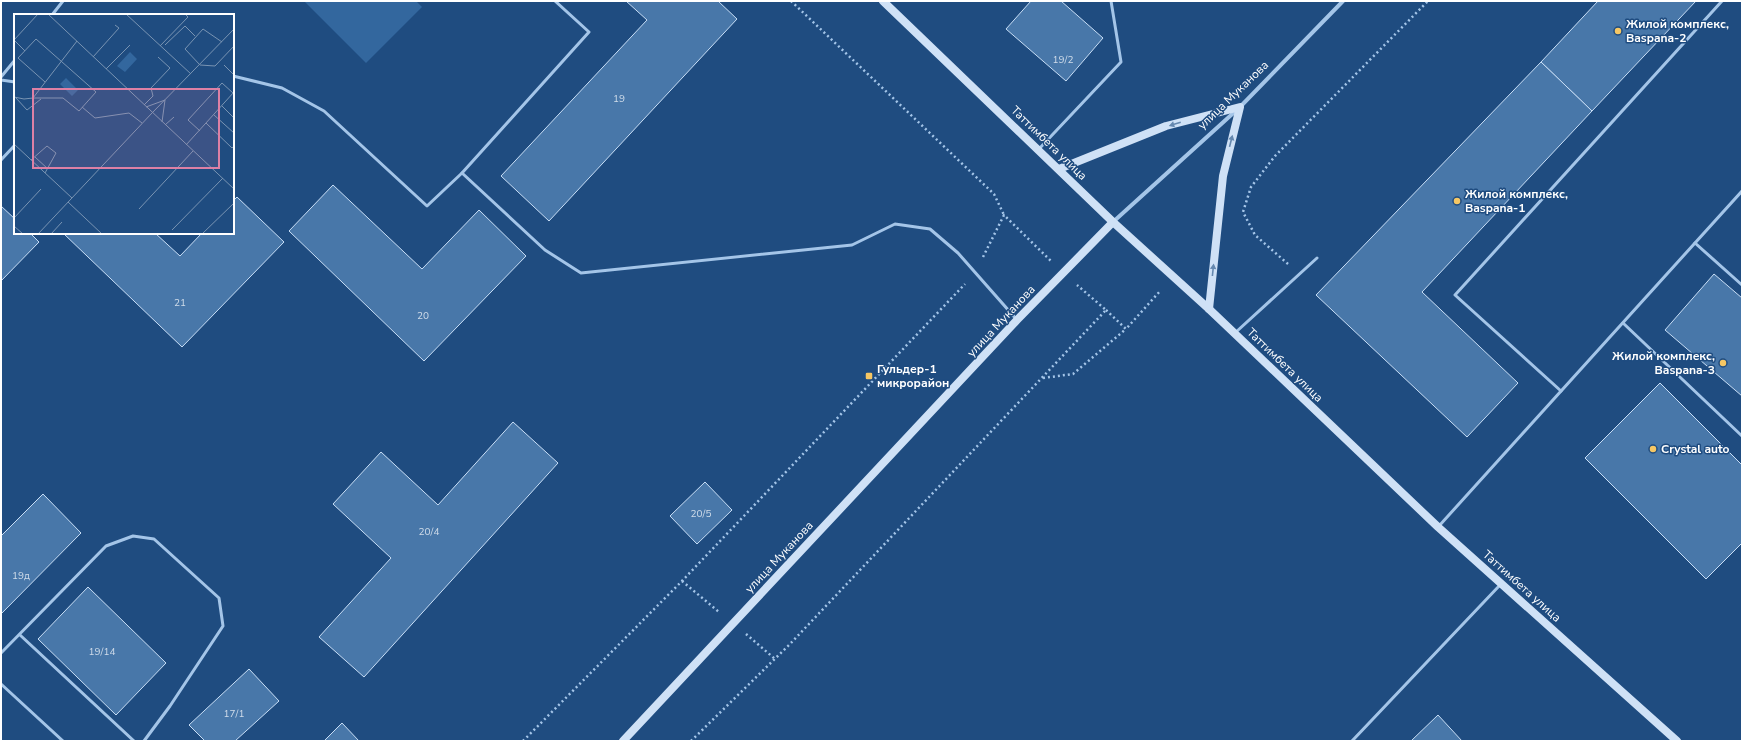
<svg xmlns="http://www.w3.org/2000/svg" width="1743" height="742" font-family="'Nunito Sans',sans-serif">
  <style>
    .green { fill: #33679e }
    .building { fill: #4877a9; stroke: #c8def6 }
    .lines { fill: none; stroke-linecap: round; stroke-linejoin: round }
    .path { stroke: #a4c5e8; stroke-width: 2.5; stroke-dasharray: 2 3; stroke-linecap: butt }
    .lane { stroke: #a4c5e8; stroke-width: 3 }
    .street { stroke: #a4c5e8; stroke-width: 4 }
    .secondary { stroke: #cfe1f6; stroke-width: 8 }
    .oneway { fill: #6588af }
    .poi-dot { fill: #f6c764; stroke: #1f4c80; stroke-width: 1.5 }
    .labels { text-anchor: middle; stroke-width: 3; stroke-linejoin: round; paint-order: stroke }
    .number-label { font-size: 10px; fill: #d1ddea }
    .poi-label { font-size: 12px; font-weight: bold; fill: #fff; stroke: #1f4c80; text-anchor: start }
    .street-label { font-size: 12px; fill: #fff; stroke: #1f4c80 }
    .inset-road { fill: none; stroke: #7994b3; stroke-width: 1 }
    .view { fill: #dd80a5; fill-opacity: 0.15; stroke: #dd80a5; stroke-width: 2 }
    .inset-edge { fill: none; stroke: #fff; stroke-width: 2 }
  </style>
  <rect width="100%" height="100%" fill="#1f4c80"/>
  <path class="green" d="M304,1H416L422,7L366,63Z"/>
  <g class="building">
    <path d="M626,1H718L737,19L549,221L501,176L647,20Z"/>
    <path d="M1031,1H1061L1103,38L1066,81L1006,29Z"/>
    <path d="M1598,1H1696L1592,111L1541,62Z"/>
    <path d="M1541,62L1592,111L1422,292L1518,383L1467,437L1316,295Z"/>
    <path d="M333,185L422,269L479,210L526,256L424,361L289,231Z"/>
    <path d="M237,197L284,242L182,347L63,233H155L180,256L202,233H233V201Z"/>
    <path d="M1,206L15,219V233H30L39,242L1,281Z"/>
    <path d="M1714,274L1742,298V396L1665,330Z"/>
    <path d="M1660,383L1742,465V543L1706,579L1585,458Z"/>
    <path d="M513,422L558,463L364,677L319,637L391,558L333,504L381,452L438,505Z"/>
    <path d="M705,482L732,510L697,544L670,516Z"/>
    <path d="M43,494L81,533L1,614V536Z"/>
    <path d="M88,587L166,663L116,715L38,639Z"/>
    <path d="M249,669L279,701L235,741H205L189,725Z"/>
    <path d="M1438,715L1462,741H1411Z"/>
    <path d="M342,723L359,741H324Z"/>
  </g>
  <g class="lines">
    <g class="path">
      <path d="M791,1L994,194L1004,215"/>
      <path d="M983,257L1004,215L1051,261"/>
      <path d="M1288,264L1255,235L1243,212L1251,187L1275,156L1428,1"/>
      <path d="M1106,310L1126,329L1161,290"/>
      <path d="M1043,378L1073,374L1126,329"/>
      <path d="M682,581L719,612"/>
      <path d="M746,634L775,659"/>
      <path d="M523,741L682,581L965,284"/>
      <path d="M691,741L790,644L1106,310L1077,285"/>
    </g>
    <g class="lane">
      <path d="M52,15L63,1"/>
      <path d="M233,76L282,88L324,111L427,206L462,173L589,32L555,1"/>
      <path d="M1,77L15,60"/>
      <path d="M1,80L15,82"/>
      <path d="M1038,150L1121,62L1111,1"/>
      <path d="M1,160L15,145"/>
      <path d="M462,173L545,250L581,273L852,245L895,224L930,229L958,253L1017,320"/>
      <path d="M1695,243L1742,285"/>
      <path d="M1623,323L1742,436"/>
      <path d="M1236,332L1317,258"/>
      <path d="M1561,391L1455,295L1722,1"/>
      <path d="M1439,526L1742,191"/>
      <path d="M20,635L134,741"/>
      <path d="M1,653L106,546L133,536L154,539L219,598L223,626L170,706L144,741"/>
      <path d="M1,684L63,741"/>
      <path d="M1352,741L1500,585"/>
    </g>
    <path class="street" d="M1113,222L1240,107L1343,1"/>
    <g class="secondary">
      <path d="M883,1L1113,222L1209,309L1438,527L1677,741"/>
      <path d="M1059,169L1166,126L1240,107L1223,176L1209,309"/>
      <path d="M623,741L1017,320L1113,222"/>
    </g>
  </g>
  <defs><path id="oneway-solid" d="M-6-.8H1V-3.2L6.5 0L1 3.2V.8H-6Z"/></defs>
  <g class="oneway">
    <use href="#oneway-solid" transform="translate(1175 124) rotate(163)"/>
    <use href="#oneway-solid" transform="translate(1231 141) rotate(-76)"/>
    <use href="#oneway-solid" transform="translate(1213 270) rotate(-84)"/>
  </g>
  <g class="poi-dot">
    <circle cx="1618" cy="31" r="4"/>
    <circle cx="1457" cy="201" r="4"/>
    <circle cx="1723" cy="363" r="4"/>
    <rect x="865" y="372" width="8" height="8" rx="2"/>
    <circle cx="1653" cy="449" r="4"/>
  </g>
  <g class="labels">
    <g class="number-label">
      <text x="1063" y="63">19/2</text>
      <text x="619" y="102">19</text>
      <text x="180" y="306">21</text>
      <text x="423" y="319">20</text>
      <text x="701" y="517">20/5</text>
      <text x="429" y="535">20/4</text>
      <text x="21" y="579">19д</text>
      <text x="102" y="655">19/14</text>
      <text x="234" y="717">17/1</text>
    </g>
    <g class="poi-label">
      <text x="1626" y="28">Жилой комплекс,<tspan x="1626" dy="14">Baspana-2</tspan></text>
      <text x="1465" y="198">Жилой комплекс,<tspan x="1465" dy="14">Baspana-1</tspan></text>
      <text x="1715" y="360" text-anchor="end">Жилой комплекс,<tspan x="1715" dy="14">Baspana-3</tspan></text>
      <text x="877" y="373">Гульдер-1<tspan x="877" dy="14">микрорайон</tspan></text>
      <text x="1661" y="453">Crystal auto</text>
    </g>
    <g class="street-label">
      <text transform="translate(1233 95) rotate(-44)" y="4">улица Муканова</text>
      <text transform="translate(1049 143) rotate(44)" y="4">Таттимбета улица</text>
      <text transform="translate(1001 321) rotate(-47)" y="4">улица Муканова</text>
      <text transform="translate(1285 365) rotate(44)" y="4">Таттимбета улица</text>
      <text transform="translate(779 557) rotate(-47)" y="4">улица Муканова</text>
      <text transform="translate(1522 586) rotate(42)" y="4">Таттимбета улица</text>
    </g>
  </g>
  <g transform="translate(14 14)">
    <rect width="220" height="220" fill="#1f4c80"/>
    <path d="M116,38L123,45L111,58L103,52ZM52,64L64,76L58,82L46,70Z" fill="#33679e"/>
    <path class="inset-road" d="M34,0L220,175M112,0L177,60M0,26L24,0M0,26L11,37M208,28L189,15L171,35L186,51L201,52L220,32M151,31L171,12L181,22M146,32L174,3L171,0M79,43L105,14L101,11M210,51L220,61M92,55L116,31M0,83L10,85L19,84L63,27M2,84L13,96L27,85M19,84H49L65,97L82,78L22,25L4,44L31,68M130,91L139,82L137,74L156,54L144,43M208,92L220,104M68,93L81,104L115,99L128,109M132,93L151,86L148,108M138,99L220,15M200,101L220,119M192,109L218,134L220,132M151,111L160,103M186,117L174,106L208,69L219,79M0,130L58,184M172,131L220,78M21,143L34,155M17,146L33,132L42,139L31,159M54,188L88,220M125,195L179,137M0,204L27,175M0,212L9,220M158,216L209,164M24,220L138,99M37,220L48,208M188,220L220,189"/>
    <path class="view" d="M19,75H205V154H19Z"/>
    <rect width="220" height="220" class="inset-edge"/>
  </g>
  <rect width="1743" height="742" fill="none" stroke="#ffffff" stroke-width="4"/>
</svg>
